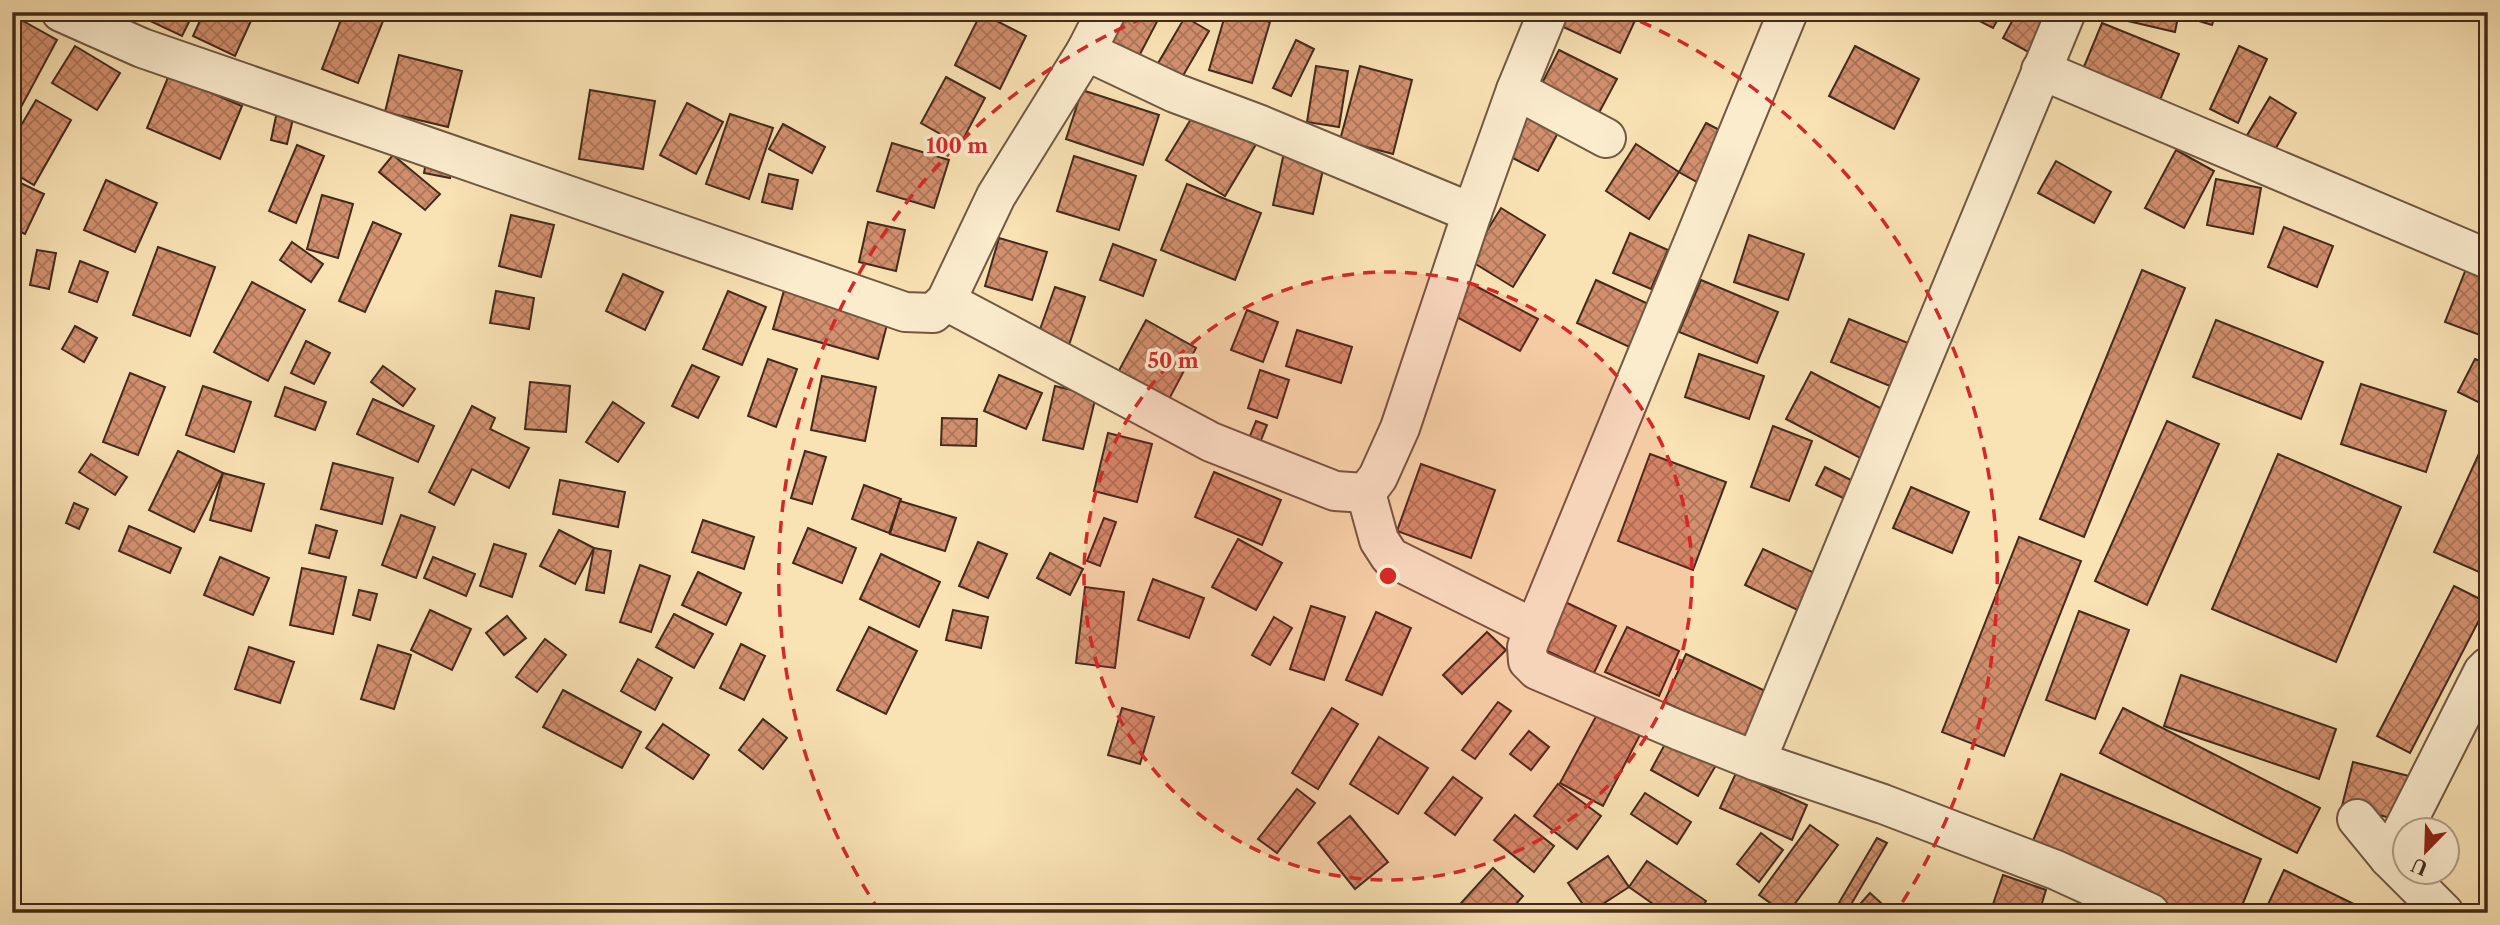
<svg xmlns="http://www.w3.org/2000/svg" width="2500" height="925" font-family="'Libre Caslon Text',serif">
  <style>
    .building { fill: url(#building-cross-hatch); stroke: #432a1c; stroke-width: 2 }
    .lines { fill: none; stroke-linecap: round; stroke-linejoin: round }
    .minor-casing { stroke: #705842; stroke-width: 42 }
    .minor { stroke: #fbecce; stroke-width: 38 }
    .ring { fill: none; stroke: #d62828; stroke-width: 3.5; stroke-dasharray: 12 9 }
    .centre { fill: #d62828; stroke: #fbecce; stroke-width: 3.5 }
    .ring-label { font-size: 21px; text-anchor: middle; font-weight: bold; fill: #d62828; stroke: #fbecce; stroke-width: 7; stroke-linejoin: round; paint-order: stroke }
  </style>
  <defs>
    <pattern id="building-cross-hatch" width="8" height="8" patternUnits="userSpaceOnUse" patternTransform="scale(1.75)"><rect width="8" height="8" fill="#d3906f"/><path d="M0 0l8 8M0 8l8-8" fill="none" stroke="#ad765a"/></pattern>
  </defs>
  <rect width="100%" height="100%" fill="#f9e2b4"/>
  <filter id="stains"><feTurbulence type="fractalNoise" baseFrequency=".00286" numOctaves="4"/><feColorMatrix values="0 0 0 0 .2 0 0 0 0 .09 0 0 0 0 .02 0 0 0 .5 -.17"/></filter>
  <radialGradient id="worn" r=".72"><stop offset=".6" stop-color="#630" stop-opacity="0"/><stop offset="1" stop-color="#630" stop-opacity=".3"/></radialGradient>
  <g class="building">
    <path d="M149,12H194L182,36L146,19Z"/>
    <path d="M204,12H255L235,56L193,36Z"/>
    <path d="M344,12H374L385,16L358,83L322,69Z"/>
    <path d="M1122,12H1162L1137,60L1106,43Z"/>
    <path d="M1226,12H1238L1270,22L1252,83L1209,70Z"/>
    <path d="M1552,12H1639L1620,53L1548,20Z"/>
    <path d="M1962,12H2002L1993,28Z"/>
    <path d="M2017,12H2041L2052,18L2032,54L2003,38Z"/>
    <path d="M2117,12H2179L2175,32L2115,18Z"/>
    <path d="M2201,12H2216L2212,25L2199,21Z"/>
    <path d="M981,13L1026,36L1000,89L955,65Z"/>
    <path d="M14,16L57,40L20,109L12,105V20Z"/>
    <path d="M1185,17L1209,31L1181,79L1157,65Z"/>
    <path d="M2102,23L2179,54L2160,100L2083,69Z"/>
    <path d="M1296,40L1314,49L1291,96L1273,88Z"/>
    <path d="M75,46L120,73L97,110L52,83Z"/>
    <path d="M1855,46L1919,79L1894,129L1829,96Z"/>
    <path d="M2239,46L2267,59L2238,123L2210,109Z"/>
    <path d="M1559,50L1617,79L1593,124L1536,95Z"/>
    <path d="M399,55L462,71L448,127L385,112Z"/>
    <path d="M1316,66L1348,71L1339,127L1307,122Z"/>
    <path d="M1360,66L1412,80L1393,154L1340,140Z"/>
    <path d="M169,75L242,106L220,159L147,128Z"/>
    <path d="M946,77L985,98L960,145L921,123Z"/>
    <path d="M590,90L655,101L643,169L579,159Z"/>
    <path d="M1082,90L1159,115L1143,165L1066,139Z"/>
    <path d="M2270,97L2296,113L2273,153L2246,137Z"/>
    <path d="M36,100L71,120L34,185L12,172V141Z"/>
    <path d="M279,102L296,106L287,144L271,140Z"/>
    <path d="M687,103L723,122L696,174L660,155Z"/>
    <path d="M1199,106L1258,141L1225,196L1166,160Z"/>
    <path d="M1527,112L1560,129L1538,171L1505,154Z"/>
    <path d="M730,114L773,128L749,199L706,184Z"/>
    <path d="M1706,123L1731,136L1704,186L1679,172Z"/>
    <path d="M783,124L825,147L812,173L769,149Z"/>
    <path d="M892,143L949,160L934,208L877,191Z"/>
    <path d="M1636,144L1679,172L1649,219L1606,191Z"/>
    <path d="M297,145L324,156L296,223L269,211Z"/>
    <path d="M2176,150L2214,171L2184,228L2145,208Z"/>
    <path d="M1284,152L1325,161L1313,214L1273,205Z"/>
    <path d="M393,155L440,194L425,210L379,172Z"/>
    <path d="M1074,156L1136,176L1119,230L1057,211Z"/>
    <path d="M2056,161L2111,192L2094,223L2038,193Z"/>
    <path d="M426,162L452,167L450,178L424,173Z"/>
    <path d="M769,174L798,180L792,209L762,202Z"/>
    <path d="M12,179L44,194L25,234L12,228Z"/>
    <path d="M2216,179L2261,188L2253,234L2207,225Z"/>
    <path d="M106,180L157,203L135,252L84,230Z"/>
    <path d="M1187,184L1261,213L1235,280L1161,250Z"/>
    <path d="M322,195L353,204L338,258L307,249Z"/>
    <path d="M1501,208L1545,235L1513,287L1469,260Z"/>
    <path d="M511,215L554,225L541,277L499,266Z"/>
    <path d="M373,222L401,234L365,312L339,301Z"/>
    <path d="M868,222L905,230L896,271L859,262Z"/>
    <path d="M2284,227L2333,246L2317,287L2268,267Z"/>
    <path d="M1630,233L1668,250L1651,289L1613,273Z"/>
    <path d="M1749,235L1804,254L1788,300L1734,282Z"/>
    <path d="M999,238L1047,252L1032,300L985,286Z"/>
    <path d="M292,242L323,264L311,282L280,260Z"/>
    <path d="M1113,244L1156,260L1143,296L1100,280Z"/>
    <path d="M158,247L215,267L190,336L133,315Z"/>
    <path d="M37,250L56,253L49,289L30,285Z"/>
    <path d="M80,261L108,272L97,302L69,292Z"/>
    <path d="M2466,269L2488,278V338L2445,322Z"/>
    <path d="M2142,270L2185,288L2084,537L2040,519Z"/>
    <path d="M623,274L663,292L645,330L606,311Z"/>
    <path d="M1596,280L1655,307L1636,350L1577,323Z"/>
    <path d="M1701,280L1778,312L1757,363L1679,332Z"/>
    <path d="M252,282L305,310L268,381L214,352Z"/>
    <path d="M1470,283L1538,319L1520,351L1453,315Z"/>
    <path d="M785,287L889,317L878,359L773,329Z"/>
    <path d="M1055,287L1085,297L1069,345L1038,335Z"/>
    <path d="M496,291L534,298L529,329L490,323Z"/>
    <path d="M728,291L766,307L742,365L703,349Z"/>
    <path d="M1247,310L1278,322L1263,362L1231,350Z"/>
    <path d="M1849,319L1908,343L1890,386L1831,362Z"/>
    <path d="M1146,320L1196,348L1167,403L1116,376Z"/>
    <path d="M2216,320L2323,362L2301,419L2193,377Z"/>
    <path d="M75,326L97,338L84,362L62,349Z"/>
    <path d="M1297,330L1352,347L1341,383L1286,366Z"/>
    <path d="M306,341L330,353L314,384L291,373Z"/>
    <path d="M1699,354L1764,376L1749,419L1685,397Z"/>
    <path d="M768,359L797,369L776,427L748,416Z"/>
    <path d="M2475,359L2488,365V407L2458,392Z"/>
    <path d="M692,365L719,377L698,418L672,406Z"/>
    <path d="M383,366L415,389L403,406L371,382Z"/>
    <path d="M1260,370L1289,380L1277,418L1248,408Z"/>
    <path d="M1811,372L1888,412L1864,460L1786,419Z"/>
    <path d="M130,373L165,387L138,455L103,442Z"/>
    <path d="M999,375L1042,393L1026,429L984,411Z"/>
    <path d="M822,376L876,387L865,441L811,430Z"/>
    <path d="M530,382L570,386L566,432L525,429Z"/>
    <path d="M2361,384L2446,411L2426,472L2341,444Z"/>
    <path d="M203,386L251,402L234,452L186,435Z"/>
    <path d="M1055,386L1096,396L1083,449L1043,440Z"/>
    <path d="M285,387L326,402L315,430L275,416Z"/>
    <path d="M373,399L434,426L418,462L357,434Z"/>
    <path d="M613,402L644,423L618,462L586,442Z"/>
    <path d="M472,406L495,418L490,429L529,448L509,488L472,469L454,505L429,492Z"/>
    <path d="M942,418L977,419L976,446L941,445Z"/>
    <path d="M1256,421L1267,425L1257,450L1246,446Z"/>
    <path d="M2167,421L2219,444L2147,605L2095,581Z"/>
    <path d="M1773,426L1812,441L1789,501L1751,487Z"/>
    <path d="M1108,433L1152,444L1137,502L1094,491Z"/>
    <path d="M2488,434V576L2434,552Z"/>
    <path d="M178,451L223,473L194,532L149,510Z"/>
    <path d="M805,451L826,457L812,504L791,498Z"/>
    <path d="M91,454L127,477L115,495L79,472Z"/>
    <path d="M1650,454L1726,482L1693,570L1618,541Z"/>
    <path d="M2278,454L2401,507L2336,662L2212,609Z"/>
    <path d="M333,463L393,478L382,524L321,509Z"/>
    <path d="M1421,464L1495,490L1471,558L1397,531Z"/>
    <path d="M1825,467L1853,481L1845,499L1816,485Z"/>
    <path d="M1214,472L1281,500L1262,545L1195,517Z"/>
    <path d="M223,473L264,484L251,531L210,520Z"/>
    <path d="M560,480L625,492L618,527L553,514Z"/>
    <path d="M864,485L901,499L889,533L852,519Z"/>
    <path d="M1911,487L1969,512L1952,553L1893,528Z"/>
    <path d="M900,501L956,518L945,551L890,534Z"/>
    <path d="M74,503L88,509L79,529L66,523Z"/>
    <path d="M401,515L435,527L416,578L382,565Z"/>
    <path d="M1104,518L1116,522L1100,566L1087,561Z"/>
    <path d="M703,520L754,537L744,569L692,552Z"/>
    <path d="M316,525L337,531L329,558L309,553Z"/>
    <path d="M129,526L181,548L170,573L119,551Z"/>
    <path d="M808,528L856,548L842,583L793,563Z"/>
    <path d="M559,530L594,548L575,584L540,566Z"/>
    <path d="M2019,537L2081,561L2004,756L1942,732Z"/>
    <path d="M1238,539L1282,563L1256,610L1212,587Z"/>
    <path d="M978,542L1007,554L988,598L959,586Z"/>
    <path d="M494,544L526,554L512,597L480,586Z"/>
    <path d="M594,548L611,551L604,593L586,590Z"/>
    <path d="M1763,549L1823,577L1806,614L1745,585Z"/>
    <path d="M1050,553L1083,569L1070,595L1037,578Z"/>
    <path d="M881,554L940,582L919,627L860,599Z"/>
    <path d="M220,557L269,578L253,615L204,595Z"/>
    <path d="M433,557L475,574L466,596L424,578Z"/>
    <path d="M640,565L670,576L651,632L620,622Z"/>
    <path d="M302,568L346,577L333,634L290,625Z"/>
    <path d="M698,572L741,593L726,625L682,605Z"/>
    <path d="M1153,579L1204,598L1189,638L1138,620Z"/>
    <path d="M2454,586L2488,603L2410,753L2377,736Z"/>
    <path d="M1085,587L1124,592L1115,668L1076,663Z"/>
    <path d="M359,590L377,594L370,620L353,615Z"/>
    <path d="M1563,601L1616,626L1594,673L1541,648Z"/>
    <path d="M1311,606L1345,617L1324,680L1290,669Z"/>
    <path d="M430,610L471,629L452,670L411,650Z"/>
    <path d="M953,610L988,617L981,648L946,640Z"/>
    <path d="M2079,611L2129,630L2095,719L2046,700Z"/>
    <path d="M1376,612L1411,628L1382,695L1346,680Z"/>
    <path d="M674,614L713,634L694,668L656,647Z"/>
    <path d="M507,616L526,638L504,655L486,633Z"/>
    <path d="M1274,617L1292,628L1270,665L1252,655Z"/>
    <path d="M869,627L917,651L886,714L837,690Z"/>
    <path d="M1627,627L1679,651L1659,696L1605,672Z"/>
    <path d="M1487,632L1506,650L1462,694L1443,675Z"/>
    <path d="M545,639L566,655L537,692L516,677Z"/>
    <path d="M741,644L765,656L744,700L720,688Z"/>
    <path d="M378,645L411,655L394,709L361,699Z"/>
    <path d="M249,647L294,662L280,703L235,689Z"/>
    <path d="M1686,654L1774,695L1752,742L1664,702Z"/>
    <path d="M638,659L672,678L655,710L621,691Z"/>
    <path d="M2181,675L2336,729L2319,779L2164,726Z"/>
    <path d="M563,690L641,732L622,768L543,727Z"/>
    <path d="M1498,702L1511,711L1475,759L1462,750Z"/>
    <path d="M1122,708L1154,717L1140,764L1108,755Z"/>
    <path d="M1332,708L1358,724L1318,789L1292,773Z"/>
    <path d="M2123,708L2320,808L2297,853L2100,753Z"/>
    <path d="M1600,709L1642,731L1603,806L1560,783Z"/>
    <path d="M763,719L787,738L763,769L739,750Z"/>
    <path d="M663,724L709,755L693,779L646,748Z"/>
    <path d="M1529,731L1549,747L1531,770L1510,754Z"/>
    <path d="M1671,733L1719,760L1698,796L1651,770Z"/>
    <path d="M1379,737L1428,768L1398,814L1350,784Z"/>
    <path d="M2353,762L2409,776L2399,820L2342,806Z"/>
    <path d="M1736,773L1807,805L1792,840L1720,808Z"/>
    <path d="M2061,774L2261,859L2239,913H2178L2029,850Z"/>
    <path d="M1453,777L1482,798L1455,835L1425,813Z"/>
    <path d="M1558,784L1601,816L1577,849L1534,816Z"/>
    <path d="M1297,789L1315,803L1277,853L1258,839Z"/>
    <path d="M1645,793L1691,822L1677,844L1631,814Z"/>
    <path d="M1515,815L1554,846L1534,872L1494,840Z"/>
    <path d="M1350,816L1388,862L1355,889L1318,843Z"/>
    <path d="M1810,825L1838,845L1788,913H1784L1759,895Z"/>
    <path d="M1761,833L1783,850L1759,882L1737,864Z"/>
    <path d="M1877,838L1887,843L1846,913H1833Z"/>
    <path d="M1608,856L1629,887L1589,913L1568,883Z"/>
    <path d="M1647,861L1706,901L1699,913H1666L1629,887Z"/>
    <path d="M1493,868L1523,896L1508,913H1452Z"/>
    <path d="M2284,870L2366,910L2364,913H2264Z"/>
    <path d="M2003,875L2046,890L2039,913H1990Z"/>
    <path d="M1870,893L1892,913H1852Z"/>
  </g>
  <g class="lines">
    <g class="minor-casing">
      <g id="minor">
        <path d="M61,12L142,48L905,312L933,313L946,301L996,196L1086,51L1106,12"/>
        <path d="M1788,12L1527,647L1528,661L1537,670L1678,730L1756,761L1883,804L2056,870L2150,913"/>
        <path d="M1086,51L1175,93L1258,124L1472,213L1516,90L1548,12"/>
        <path d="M2041,70L2488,259"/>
        <path d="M1516,90L1606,138"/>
        <path d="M946,301L1211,442L1335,491L1366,493L1378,477L1400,428L1472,213"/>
        <path d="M1366,493L1379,540L1390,557L1535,629"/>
        <path d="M1756,761L2066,12"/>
        <path d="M2357,819L2389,858L2444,913"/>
        <path d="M2389,858L2483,672L2488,667"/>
      </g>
    </g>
    <use href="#minor" class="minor"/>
  </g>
  <circle cx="1388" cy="576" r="304" fill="#d62828" fill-opacity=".12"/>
  <g class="ring">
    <circle cx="1388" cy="576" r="304"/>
    <path d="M880 912A609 609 0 0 1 1155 13M1621 13A609 609 0 0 1 1896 912"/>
  </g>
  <circle cx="1388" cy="576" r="10" class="centre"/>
  <g class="ring-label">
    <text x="957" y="153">100 m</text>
    <text x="1173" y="368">50 m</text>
  </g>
  <rect width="2500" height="925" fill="none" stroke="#f9e2b4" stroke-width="42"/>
  <rect x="14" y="14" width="2472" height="897" fill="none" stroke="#432a1c" stroke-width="3.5"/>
  <rect x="21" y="21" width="2458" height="883" fill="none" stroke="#432a1c" stroke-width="2"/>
  <g transform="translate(2426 851) rotate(203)"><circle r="33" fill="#fbecce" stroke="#b19e87" stroke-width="2"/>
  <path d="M0-5L12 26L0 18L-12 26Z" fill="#8f2418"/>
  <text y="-10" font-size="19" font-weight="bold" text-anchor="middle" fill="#432a1c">U</text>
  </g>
  <rect width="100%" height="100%" filter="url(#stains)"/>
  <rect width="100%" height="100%" fill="url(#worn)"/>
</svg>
